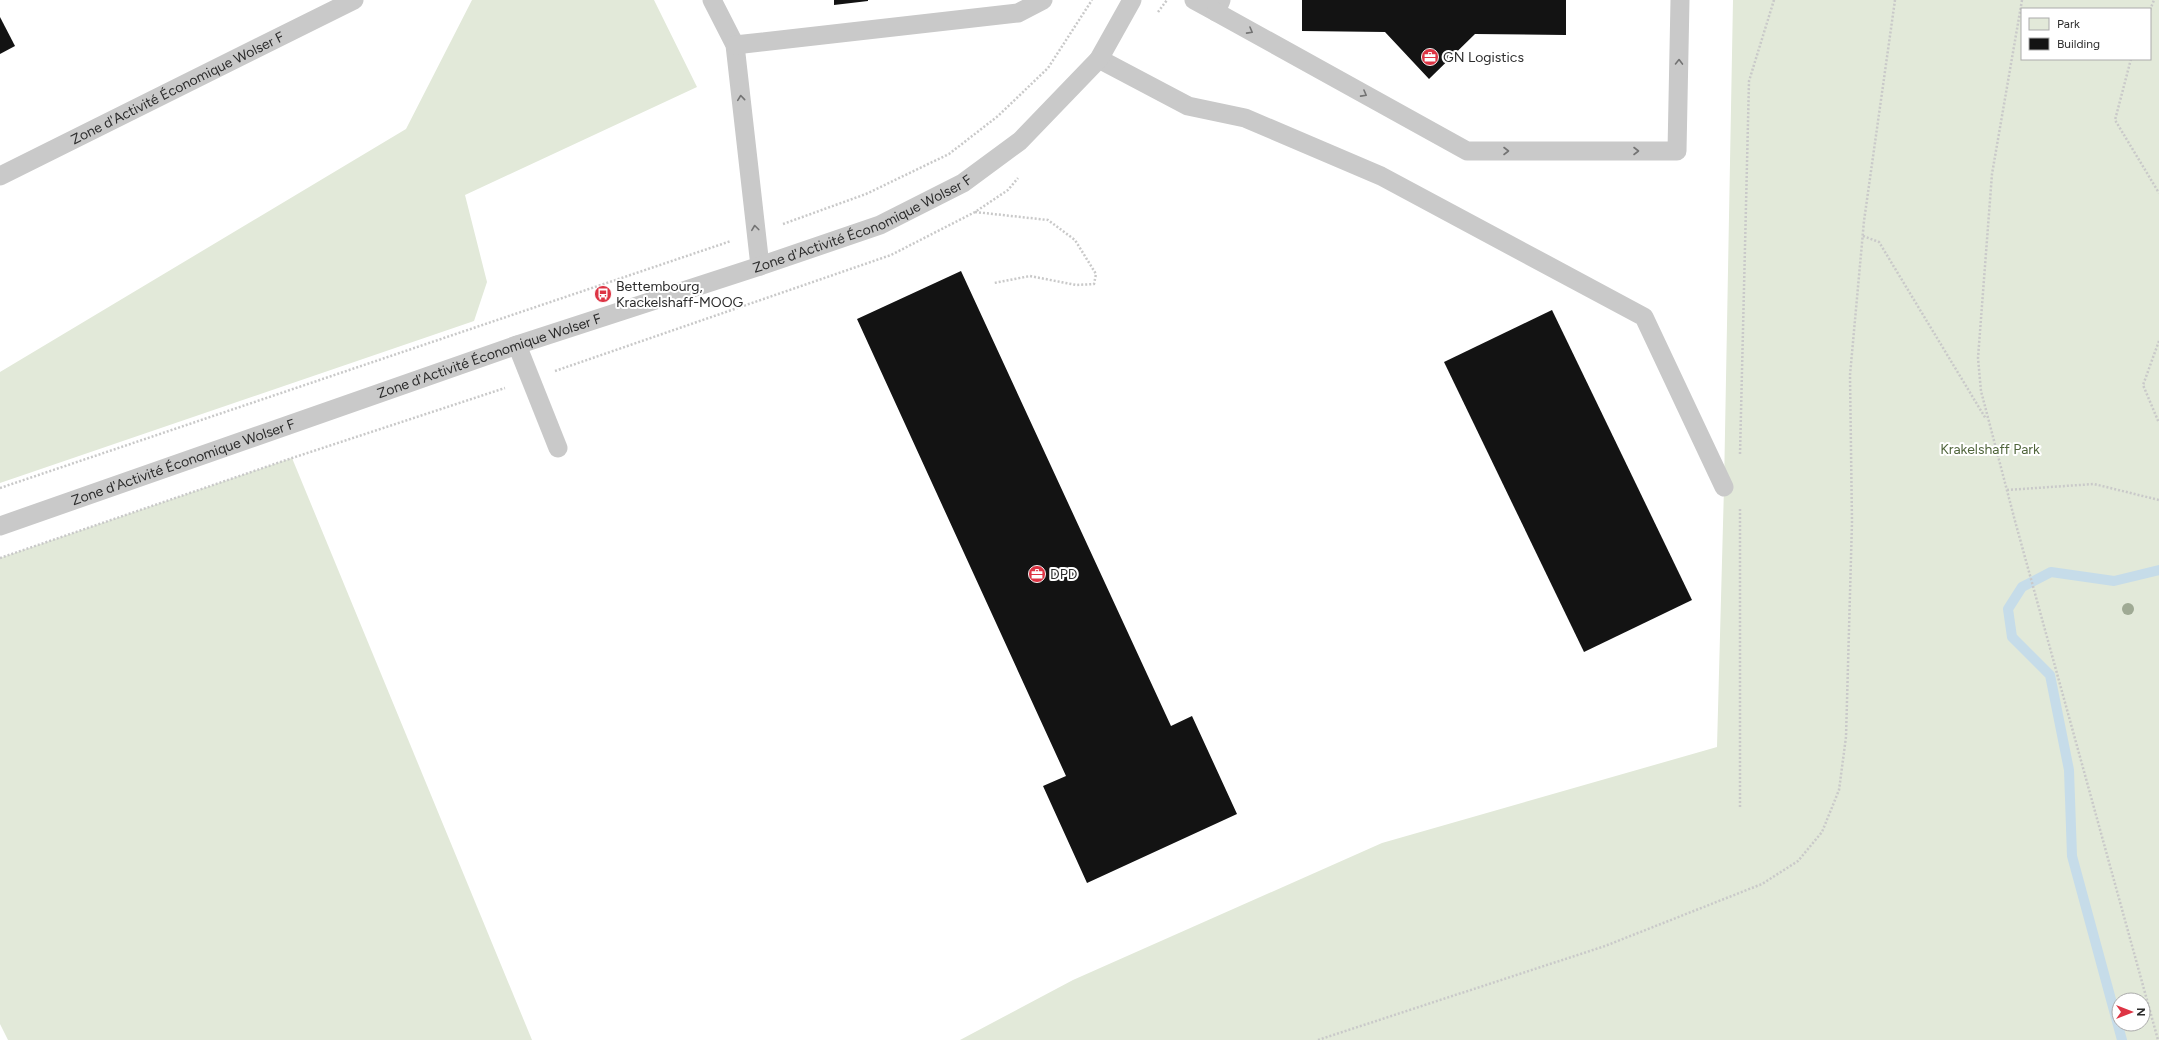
<svg xmlns="http://www.w3.org/2000/svg" width="2159" height="1040" font-family="Figtree,sans-serif">
  <style>
    .green { fill: #e2e9d9; fill-rule: evenodd }
    .lines { fill: none; stroke-linecap: round; stroke-linejoin: round }
    .stream { stroke: #c6dce9; stroke-width: 10 }
    .building { fill: #131313 }
    .path { stroke: #c9c9c9; stroke-width: 2.5; stroke-dasharray: 2 2; stroke-linecap: butt }
    .lane { stroke: #c9c9c9; stroke-width: 19 }
    .tree { fill: #9faa94 }
    .oneway { stroke: #737373 }
    .labels { text-anchor: middle; stroke-width: 4; stroke-linejoin: round; paint-order: stroke }
    .poi-label { font-size: 14px; fill: #2c2c2c; stroke: #fff; text-anchor: start }
    .street-label { font-size: 14px; fill: #2c2c2c; stroke: #fff }
    .park-label { font-size: 14px; fill: #50653c; stroke: #fff }
  </style>
  <rect width="100%" height="100%" fill="#fff"/>
  <g class="green">
    <path d="M472,0H654L697,87L465,195L487,282L474,321L0,483V372L406,129Z"/>
    <path d="M1733,0H2159V1040H960L1073,980L1382,843L1717,747L1724,487ZM2022,9H2150V59H2022ZM2119,1000H2143V1024H2119Z"/>
    <path d="M292,458L532,1040H8L0,1024V558Z"/>
  </g>
  <g class="lines">
    <path class="stream" d="M2122,1040L2072,856L2069,770L2050,675L2012,637L2008,609L2022,587L2051,572L2114,581L2159,570"/>
  </g>
  <g class="building">
    <path d="M834,0H868V1L834,5Z"/>
    <path d="M1302,0H1566V35L1475,34L1429,79L1385,32L1302,31Z"/>
    <path d="M0,17L15,46L0,54Z"/>
    <path d="M961,271L1171,726L1192,716L1237,814L1087,883L1043,786L1066,776L857,319Z"/>
    <path d="M1552,310L1692,600L1584,652L1444,362Z"/>
  </g>
  <g class="lines">
    <g class="path">
      <path d="M2022,0L1992,174L1978,358L1981,391L2015,521L2158,1040"/>
      <path d="M2150,10L2154,0"/>
      <path d="M1158,12L1167,0"/>
      <path d="M2131,59L2115,120L2159,193"/>
      <path d="M975,212L1048,220L1075,240L1096,274L1094,284L1076,285L1030,276L994,283"/>
      <path d="M783,224L866,194L949,154L998,116L1048,68L1092,0"/>
      <path d="M1863,236L1879,242L1986,419"/>
      <path d="M2159,341L2143,385L2159,423"/>
      <path d="M555,371L891,255L975,212L1008,190L1018,178"/>
      <path d="M1740,454L1749,81L1774,0"/>
      <path d="M0,488L731,241"/>
      <path d="M2007,490L2094,484L2159,500"/>
      <path d="M1740,509V807"/>
      <path d="M0,558L292,458L505,388"/>
      <path d="M1318,1040L1605,946L1762,884L1798,861L1822,832L1839,790L1846,737L1852,522L1850,375L1864,221L1895,0"/>
    </g>
    <g class="lane">
      <path d="M712,0L735,45L760,266"/>
      <path d="M1194,0L1216,12L1221,0"/>
      <path d="M1216,12L1467,151H1677L1680,0"/>
      <path d="M735,45L1018,13L1043,0"/>
      <path d="M1099,59L1188,106L1245,118L1381,176L1644,317L1724,487"/>
      <path id="s1" d="M0,176L354,0"/>
      <path d="M517,345L558,448"/>
      <path id="s2" d="M0,526L517,345L760,266L880,225L963,183L1020,141L1099,59L1132,0"/>
    </g>
  </g>
  <circle class="tree" cx="2128" cy="609" r="6"/>
  <defs><path id="oneway-chevron" d="M-2-3.5L2.5 0L-2 3.5" fill="none" stroke-width="1.6" stroke-linecap="round" stroke-linejoin="round"/></defs>
  <g class="oneway">
    <use href="#oneway-chevron" transform="translate(1250 31) rotate(29)"/>
    <use href="#oneway-chevron" transform="translate(1679 62) rotate(-89)"/>
    <use href="#oneway-chevron" transform="translate(1364 94) rotate(29)"/>
    <use href="#oneway-chevron" transform="translate(741 98) rotate(-96)"/>
    <use href="#oneway-chevron" transform="translate(1506 151)"/>
    <use href="#oneway-chevron" transform="translate(1636 151)"/>
    <use href="#oneway-chevron" transform="translate(755 228) rotate(-97)"/>
  </g>
  <defs>
    <g id="office-disc" transform="scale(0.9)"><circle r="9.5" fill="#dd3444" stroke="#fff"/><path d="M-6-3h4V-5.5h4V-3h4V5H-6ZM-1-4.5V-3h2v-1.5ZM-6 0V1H6V0Z" fill="#fff"/></g>
    <g id="bus-disc" transform="scale(0.9)"><circle r="9.5" fill="#dd3444" stroke="#fff"/><path d="M-5-6H5V4H4V6H2V4H-2V6H-4V4H-5ZM-3.5-4V0h7V-4ZM-3.5 1.2v1.5H-2V1.2ZM2 1.2v1.5H3.5V1.2Z" fill="#fff"/></g>
  </defs>
  <g fill-rule="evenodd">
    <use href="#office-disc" x="1430" y="57"/>
    <use href="#bus-disc" x="603" y="294"/>
    <use href="#office-disc" x="1037" y="574"/>
  </g>
  <g class="labels">
    <g class="poi-label">
      <text x="1443" y="62">GN Logistics</text>
      <text x="616" y="291">Bettembourg,<tspan x="616" dy="16">Krackelshaff-MOOG</tspan></text>
      <text x="1050" y="579">DPD</text>
    </g>
    <g class="street-label">
      <text dy="5" stroke="none"><textPath href="#s1" startOffset="198">Zone d'Activité Économique Wolser F</textPath></text>
      <text dy="5" stroke="none"><textPath href="#s2" startOffset="914">Zone d'Activité Économique Wolser F</textPath></text>
      <text dy="5" stroke="none"><textPath href="#s2" startOffset="518">Zone d'Activité Économique Wolser F</textPath></text>
      <text dy="5" stroke="none"><textPath href="#s2" startOffset="194">Zone d'Activité Économique Wolser F</textPath></text>
    </g>
    <g class="park-label">
      <text x="1990" y="454">Krakelshaff Park</text>
    </g>
  </g>
  <rect x="2021" y="8" width="130" height="52" fill="#ffffff" stroke="#ababab"/>
  <rect x="2029" y="18" width="20" height="12" fill="#e2e9d9" stroke="#ababab"/>
  <text x="2057" y="28" font-size="12" fill="#2c2c2c">Park</text>
  <rect x="2029" y="38" width="20" height="12" fill="#131313" stroke="#ababab"/>
  <text x="2057" y="48" font-size="12" fill="#2c2c2c">Building</text>
  <g transform="translate(2131 1012) rotate(90)"><circle r="19" fill="#ffffff" stroke="#ababab"/>
  <path d="M0-3L7 15L0 10L-7 15Z" fill="#dd3444"/>
  <text y="-6" font-size="11" font-weight="bold" text-anchor="middle" fill="#2c2c2c">N</text>
  </g>
</svg>
